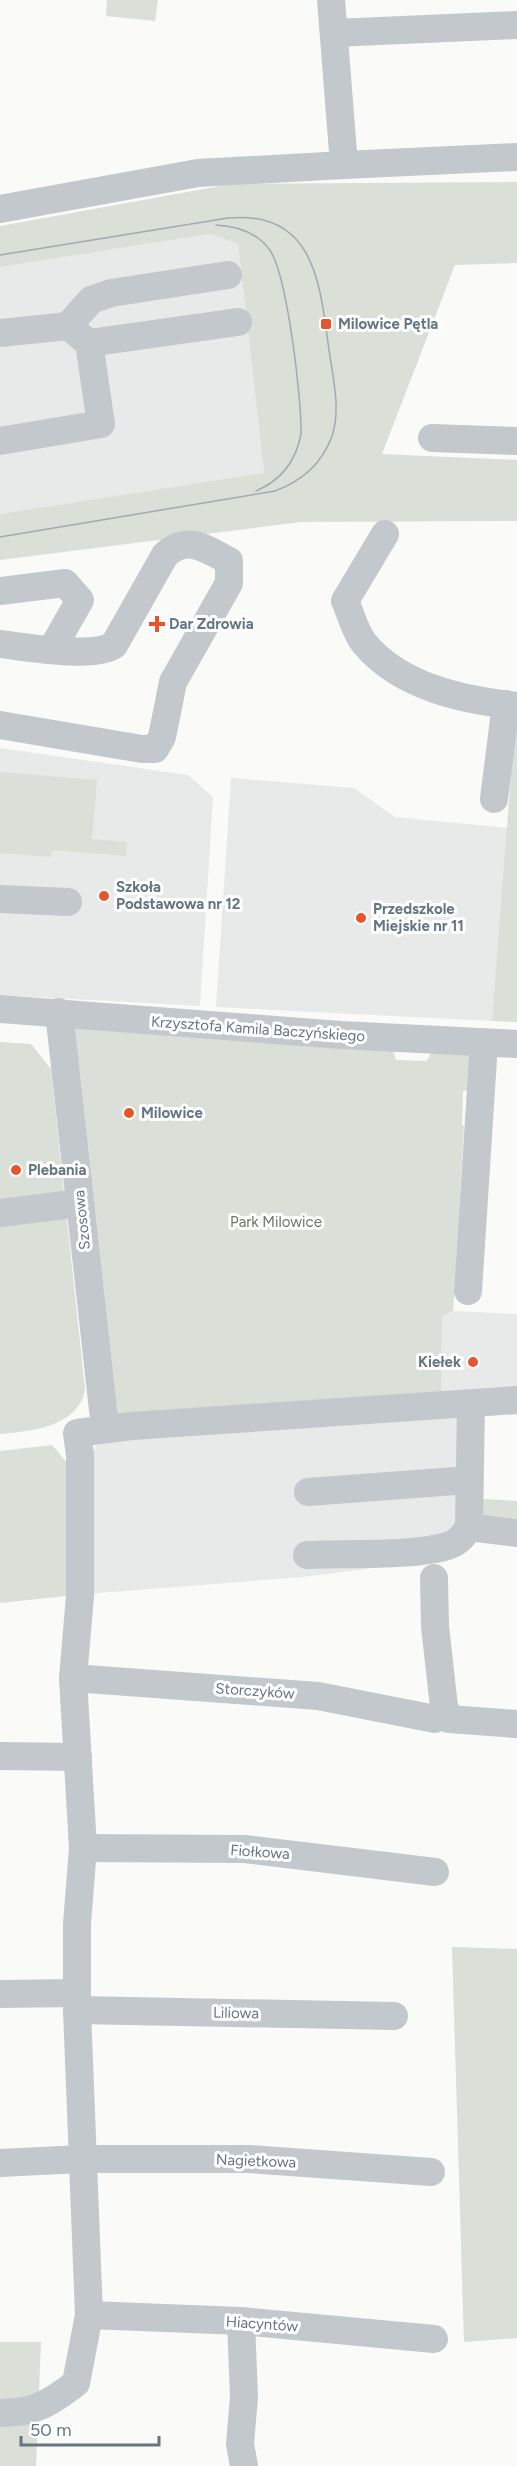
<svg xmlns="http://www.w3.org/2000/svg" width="517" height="2466" font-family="Figtree,sans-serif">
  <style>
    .built { fill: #e8e9e9 }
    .green { fill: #dadfd7 }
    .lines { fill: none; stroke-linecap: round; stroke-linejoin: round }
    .minor { stroke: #c3c8cc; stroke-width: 28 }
    .tram { stroke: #a2aab0; stroke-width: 1.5 }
    .poi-dot { fill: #e4572e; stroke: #fff; stroke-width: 2 }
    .labels { text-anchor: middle; stroke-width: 6; stroke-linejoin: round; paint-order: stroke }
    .poi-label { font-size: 15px; font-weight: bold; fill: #657683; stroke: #fff; text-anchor: start }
    .street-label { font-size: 15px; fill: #657683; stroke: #fff }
    .park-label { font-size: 15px; fill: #687a64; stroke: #fff }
  </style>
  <rect width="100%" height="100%" fill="#fafaf8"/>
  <g class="built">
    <path d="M210,234L238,244L264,474L0,514V267Z"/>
    <path d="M0,748L188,775L213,797L200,1006L0,995Z"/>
    <path d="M231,778L354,788L395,817L508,828L492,1021L216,1007Z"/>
    <path d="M453,1311L517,1314V1394L441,1399L442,1315Z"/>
    <path d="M461,1418L463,1524L420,1562L303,1577L86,1594L85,1462L96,1446L117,1440Z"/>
  </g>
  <g class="green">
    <path d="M107,0H158L155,21L106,16Z"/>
    <path d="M517,182V263L455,265L382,454L517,460V521L301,522L0,560V514L264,473L238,244L210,234L0,267V226L231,184Z"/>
    <path d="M515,723H517V1022L492,1021Z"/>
    <path d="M0,772L97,780L92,839L127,842L126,856L52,850L51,857L0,853Z"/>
    <path d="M68,1027L392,1047L396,1060L427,1061L433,1049L472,1051V1089L463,1091L462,1125L464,1126L453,1311L442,1316L441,1399L126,1425L114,1412Z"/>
    <path d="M0,1042L31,1044L51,1069L85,1389C79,1427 31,1431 0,1434Z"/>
    <path d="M52,1445L73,1470L75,1595L0,1603V1451Z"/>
    <path d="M484,1499L517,1501V1519L480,1514Z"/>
    <path d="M452,1947L517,1949V2338L464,2342Z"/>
    <path d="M0,2342H41L36,2466H0Z"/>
  </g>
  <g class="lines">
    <g class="minor">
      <path d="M334,33L517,25"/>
      <path d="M344,165L517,157"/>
      <path d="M0,209L198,173L344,165L331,0"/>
      <path d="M68,326L91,300L111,293L228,275"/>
      <path d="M0,333L68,326L89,343L101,424L0,441"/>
      <path d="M89,343L238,322"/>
      <path d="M432,438L517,441"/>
      <path d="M385,534L345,601C351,614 355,632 364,643C400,687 463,700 517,706"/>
      <path d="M0,591L65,583L80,600L52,649"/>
      <path d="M0,644C26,647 93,659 114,645L165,555C187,534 206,549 229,561V583L173,682L162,737L155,749H142L0,725"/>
      <path d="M494,799L506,704"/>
      <path d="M0,899L68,902"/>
      <path d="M0,1009L341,1035L517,1044"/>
      <path d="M59,1012L105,1428"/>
      <path d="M0,1213L80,1203"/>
      <path d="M468,1291L484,1043"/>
      <path d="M308,1492L469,1480"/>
      <path d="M469,1527L517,1533"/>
      <path d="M307,1555C344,1553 417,1557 450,1545C459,1542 464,1535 469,1527L471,1404"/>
      <path d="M434,1578L435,1626L444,1707L449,1719L517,1724"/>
      <path d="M73,1678L318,1696L435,1719"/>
      <path d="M0,1756L78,1757"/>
      <path d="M83,1848L245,1849L435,1872"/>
      <path d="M0,1994L77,1993"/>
      <path d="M77,2010L394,2016"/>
      <path d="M0,2163L81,2159H249L431,2172"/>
      <path d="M89,2315L241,2321L434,2339"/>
      <path d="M241,2321L244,2397L240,2444L244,2466"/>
      <path d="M0,2413C34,2413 49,2404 76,2383L89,2315L77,2010V1924L83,1848L73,1678L80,1596V1455L77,1433L132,1426L517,1400"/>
    </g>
    <g class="tram">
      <path d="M216,225C236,226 256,232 269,249C287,272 302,401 301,434C296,461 282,480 256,491"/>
      <path d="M0,255L228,218C316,210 320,286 329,350C333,378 341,409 332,436C322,464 302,481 275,491L0,537"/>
    </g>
  </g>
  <g class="poi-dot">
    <rect x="320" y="318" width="12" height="12" rx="3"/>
    <path d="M154 615h6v6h6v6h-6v6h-6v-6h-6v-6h6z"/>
    <circle cx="104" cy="896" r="6"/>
    <circle cx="361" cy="918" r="6"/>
    <circle cx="129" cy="1113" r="6"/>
    <circle cx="16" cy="1170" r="6"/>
    <circle cx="473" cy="1362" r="6"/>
  </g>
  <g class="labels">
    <g class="poi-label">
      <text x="338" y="329">Milowice Pętla</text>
      <text x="169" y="629">Dar Zdrowia</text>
      <text x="116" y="892">Szkoła<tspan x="116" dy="17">Podstawowa nr 12</tspan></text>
      <text x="373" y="914">Przedszkole<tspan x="373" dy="17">Miejskie nr 11</tspan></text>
      <text x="141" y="1118">Milowice</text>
      <text x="28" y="1175">Plebania</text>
      <text x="461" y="1367" text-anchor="end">Kiełek</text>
    </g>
    <g class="street-label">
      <text transform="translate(258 1029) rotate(4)" y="5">Krzysztofa Kamila Baczyńskiego</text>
      <text transform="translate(82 1220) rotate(-96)" y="5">Szosowa</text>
      <text transform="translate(255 1691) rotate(4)" y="5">Storczyków</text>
      <text transform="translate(260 1852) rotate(4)" y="5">Fiołkowa</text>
      <text transform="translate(236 2013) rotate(1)" y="5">Liliowa</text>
      <text transform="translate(256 2161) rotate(2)" y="5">Nagietkowa</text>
      <text transform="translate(262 2324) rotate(4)" y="5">Hiacyntów</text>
    </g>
    <g class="park-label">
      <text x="276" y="1227">Park Milowice</text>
    </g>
  </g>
  <path d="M21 2436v9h138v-9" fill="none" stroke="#657683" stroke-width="3"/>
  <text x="30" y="2436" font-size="18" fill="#657683" stroke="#ffffff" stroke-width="4.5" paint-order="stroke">50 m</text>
</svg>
